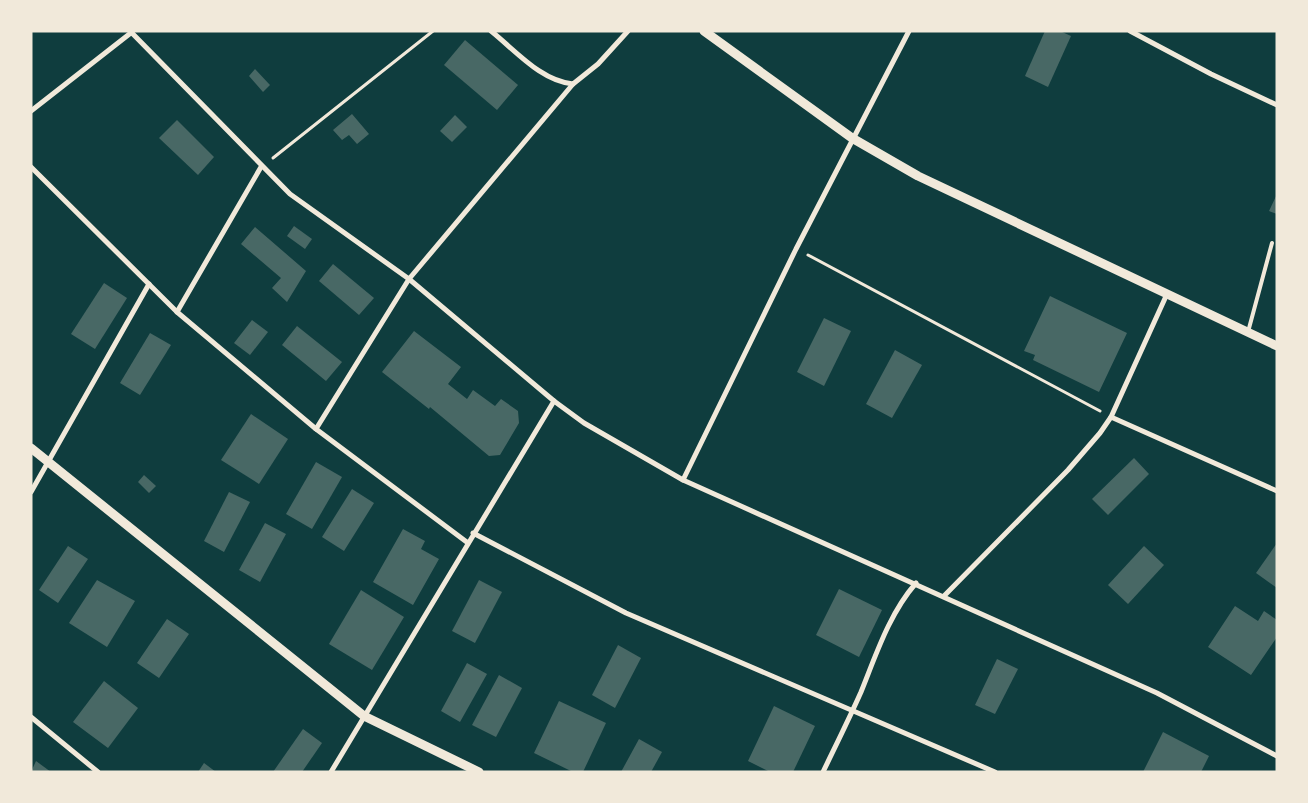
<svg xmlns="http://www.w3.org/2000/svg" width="1308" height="803" font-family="'DM Sans',sans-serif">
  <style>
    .building { fill: #486865 }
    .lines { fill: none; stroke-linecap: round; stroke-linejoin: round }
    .path { stroke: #f1e9da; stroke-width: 3 }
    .service { stroke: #f1e9da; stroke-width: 4 }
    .minor { stroke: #f1e9da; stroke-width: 5 }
    .tertiary { stroke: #f1e9da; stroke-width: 9 }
  </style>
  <rect width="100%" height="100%" fill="#0f3d3e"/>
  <g class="building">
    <path d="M1045,31H1060L1071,36L1048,87L1025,76Z"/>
    <path d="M465,40L518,85L497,110L444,65Z"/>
    <path d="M255,69L270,85L263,92L249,76Z"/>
    <path d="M352,114L369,134L357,144L349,135L342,140L333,130Z"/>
    <path d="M455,115L467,127L452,142L440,131Z"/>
    <path d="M177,120L214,157L198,175L159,138Z"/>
    <path d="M1277,194V214L1269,211Z"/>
    <path d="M294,226L312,239L305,249L287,236Z"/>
    <path d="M255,227L306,271L287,302L272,288L281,278L241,244Z"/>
    <path d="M333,264L374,298L359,315L319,281Z"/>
    <path d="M104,283L127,298L95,349L71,334Z"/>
    <path d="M1050,296L1127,333L1099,392L1033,360L1035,355L1024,351Z"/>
    <path d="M824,318L851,331L824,386L797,372Z"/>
    <path d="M252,320L268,332L250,355L234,343Z"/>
    <path d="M297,326L342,362L326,381L282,345Z"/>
    <path d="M414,331L461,367L448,384L467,399L473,390L495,406L501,399L518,411L519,423L500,455L489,456L430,407L429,409L382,372Z"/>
    <path d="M150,333L171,345L140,395L120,383Z"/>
    <path d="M895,350L922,365L892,418L866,404Z"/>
    <path d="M251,414L288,439L259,484L221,460Z"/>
    <path d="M1134,458L1149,474L1108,515L1092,499Z"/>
    <path d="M316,462L342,477L312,529L286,514Z"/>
    <path d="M144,475L156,486L149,493L138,482Z"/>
    <path d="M352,489L374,503L344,551L322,537Z"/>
    <path d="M229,492L250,502L224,552L204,541Z"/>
    <path d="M265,523L286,534L260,582L239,570Z"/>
    <path d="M403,529L425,541L421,549L439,559L413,605L373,582Z"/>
    <path d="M1277,543V588L1256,573Z"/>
    <path d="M68,546L88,559L58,603L39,590Z"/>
    <path d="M1144,546L1164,565L1128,604L1108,585Z"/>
    <path d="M97,580L135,601L107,647L69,623Z"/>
    <path d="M479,580L502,592L475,643L452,631Z"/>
    <path d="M839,589L882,610L859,657L816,635Z"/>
    <path d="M361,590L404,617L372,670L329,644Z"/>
    <path d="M1235,606L1258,621L1264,611L1277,620V637L1251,675L1208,647Z"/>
    <path d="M167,619L189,634L159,678L137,663Z"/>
    <path d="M618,645L641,658L615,708L592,695Z"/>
    <path d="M997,659L1018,669L995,714L975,705Z"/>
    <path d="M467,663L487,674L460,722L441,711Z"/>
    <path d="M499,675L522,688L496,737L472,725Z"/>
    <path d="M104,681L138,708L108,748L73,722Z"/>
    <path d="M559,701L606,723L583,772H573L534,753Z"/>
    <path d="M774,706L815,726L793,772H770L748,761Z"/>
    <path d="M303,729L322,743L302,772H273Z"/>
    <path d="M1163,732L1209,756L1201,772H1143Z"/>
    <path d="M639,739L662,752L651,772H621Z"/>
    <path d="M36,761L51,772H31Z"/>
    <path d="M204,763L216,772H198Z"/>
  </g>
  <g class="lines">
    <g class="path">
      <path d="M273,158L433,31"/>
      <path d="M808,255L1100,411"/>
    </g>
    <path class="service" d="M1248,332L1272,243"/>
    <g class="minor">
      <path d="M130,31L290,194L409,279L554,401L584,423L683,480L1157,693L1277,756"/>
      <path d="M491,31C516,51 541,81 573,84L598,64L628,31"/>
      <path d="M1130,31L1211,74L1277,105"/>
      <path d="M31,111L132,32"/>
      <path d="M31,167L177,312L316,429L468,543"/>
      <path d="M177,312L261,167"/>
      <path d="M1111,417L1277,491"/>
      <path d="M316,429L409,279L573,84"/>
      <path d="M683,480L796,249L909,31"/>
      <path d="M31,492L149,284"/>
      <path d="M473,533L626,613L995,772"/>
      <path d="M944,596L1068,470L1100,433L1111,417L1167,294"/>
      <path d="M31,717L98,772"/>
      <path d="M331,772L554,401"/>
      <path d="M823,772C836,745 849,719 861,692C876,655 889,614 916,583"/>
    </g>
    <g class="tertiary">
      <path d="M704,31L852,138L918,176L1277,346"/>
      <path d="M31,448L364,716L479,772"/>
    </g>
  </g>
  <rect width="1308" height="803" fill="none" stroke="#f1e9da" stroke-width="65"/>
</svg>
